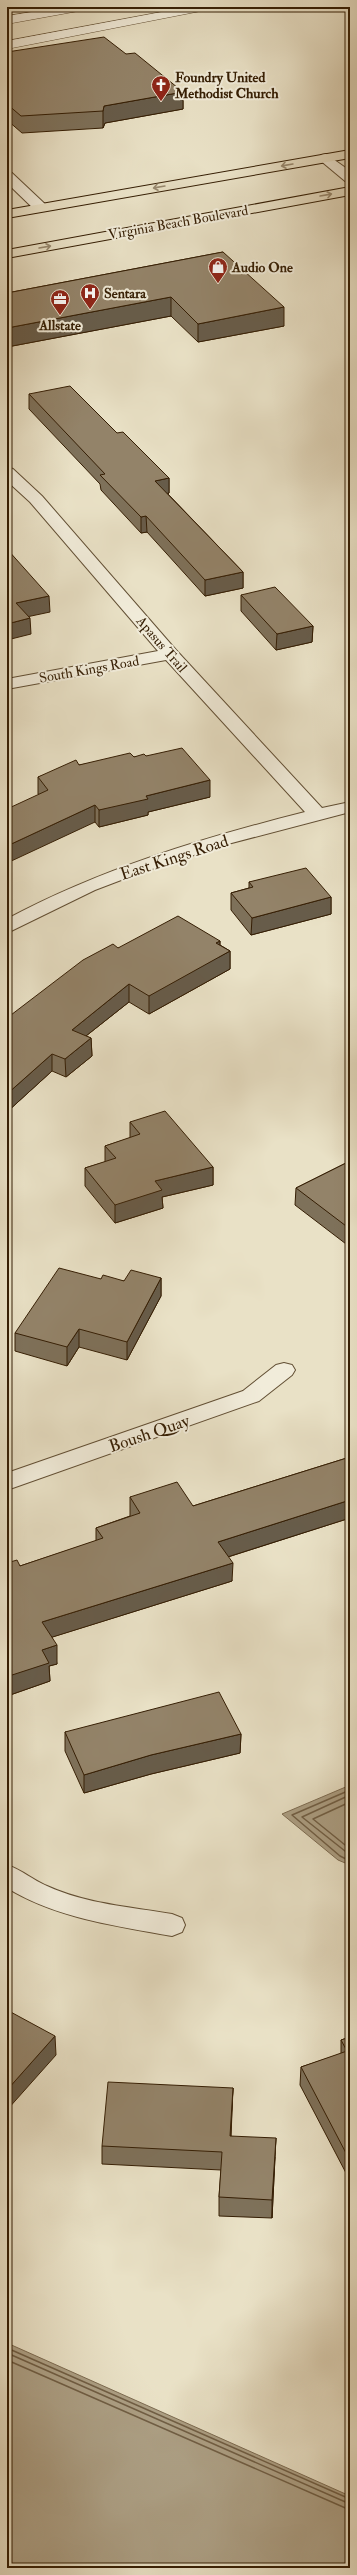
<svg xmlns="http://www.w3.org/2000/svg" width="357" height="2575" font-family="'IM FELL Double Pica',serif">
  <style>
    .water { fill: #ac9f84; stroke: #7c6b51 }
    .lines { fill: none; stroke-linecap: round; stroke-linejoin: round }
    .shore { stroke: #705e44; stroke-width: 1.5 }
    .lane-casing { stroke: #624f34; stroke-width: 1 }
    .street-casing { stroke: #624f34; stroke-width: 2 }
    .primary-casing { stroke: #351e04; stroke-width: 2 }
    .lane { fill: #f1ecda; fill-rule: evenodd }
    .street { fill: #f1ecda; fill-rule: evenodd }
    .primary { fill: #e9e1c6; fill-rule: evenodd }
    .wall { fill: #7e715a; stroke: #351e04 }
    .shaded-wall { fill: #675c4a; stroke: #351e04 }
    .building { fill: #938369; stroke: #351e04 }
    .oneway { stroke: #98896f }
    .labels { text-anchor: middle; stroke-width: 4; stroke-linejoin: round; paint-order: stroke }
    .far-poi-label { font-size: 14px; font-weight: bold; fill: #351e04; stroke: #f1ecda; text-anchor: start }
    .far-street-label { font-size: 14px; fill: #351e04; stroke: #f1ecda }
    .street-label { font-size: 17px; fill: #351e04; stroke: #f1ecda }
  </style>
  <rect width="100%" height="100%" fill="#e9e1c6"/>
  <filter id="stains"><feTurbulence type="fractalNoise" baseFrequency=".005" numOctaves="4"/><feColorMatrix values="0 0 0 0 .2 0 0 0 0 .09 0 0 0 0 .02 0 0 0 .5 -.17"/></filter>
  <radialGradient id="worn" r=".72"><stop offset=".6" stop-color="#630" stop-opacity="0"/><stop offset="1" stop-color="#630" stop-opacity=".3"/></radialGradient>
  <g class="water">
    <path d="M350,1780V1865L338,1860L282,1814L348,1786Z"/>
    <path d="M7,2343L350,2496V2568H7Z"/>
  </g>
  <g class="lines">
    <g class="shore">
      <path d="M350,1790L292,1815L340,1856L350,1861"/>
      <path d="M350,1795L302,1817L350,1855"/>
      <path d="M350,1802L313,1819L350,1849"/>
      <path d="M7,2348L350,2499"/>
      <path d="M7,2353L350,2504"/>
      <path d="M7,2360L350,2510"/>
    </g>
    <g class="lane-casing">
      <g id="lane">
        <path d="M63,7H90L84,10L7,24V16Z"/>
        <path d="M188,7H212L206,10L7,49V41Z"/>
      </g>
    </g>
    <g class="street-casing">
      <g id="street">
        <path d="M326,154L350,171V182L345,181L321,161L319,158L321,155Z"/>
        <path d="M7,172L12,173L46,205L48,208L46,211H36L7,183Z"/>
        <path d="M7,467L13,469L42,496L176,650L322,808L350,802V812L224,845L137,874L95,890L7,933V919C101,869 202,838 305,812L166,660L7,689V679L158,651L30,502L7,481Z"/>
        <path d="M284,1363L292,1365L295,1370L292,1375L259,1401L7,1490V1473L243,1391L276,1365Z"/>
        <path d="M7,1865C22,1870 33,1880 47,1886C86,1904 131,1907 172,1914L182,1918L185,1925L182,1932L172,1936C116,1926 56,1918 7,1888Z"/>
      </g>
    </g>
    <g class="primary-casing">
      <g id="primary">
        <path d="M350,150V158L7,218V210Z"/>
        <path d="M350,187V195L7,258V250Z"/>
      </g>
    </g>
    <use href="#lane" class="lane"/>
    <use href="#street" class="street"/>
    <use href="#primary" class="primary"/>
  </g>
  <g class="wall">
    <path d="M7,52L126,54L183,92V109L105,123L103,128L22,133L7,120Z"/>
    <path d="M223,252L284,326L198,342L171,316L7,347V293Z"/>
    <path d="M29,394L117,433L169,478V493L168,494L243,572V588L205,596L147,532L141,533L101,490L100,484L29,409Z"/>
    <path d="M241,595L313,626L312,642L276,650L241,611Z"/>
    <path d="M146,756L210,797L148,812V815L99,827L95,822L38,794V777L79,765L134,757Z"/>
    <path d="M249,882L331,897V914L251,935L231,910V893L249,888Z"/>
    <path d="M220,941V945L230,951V969L149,1014L129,1002L86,1036L91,1038L92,1056L66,1077L52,1071L7,1112V1018L118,948Z"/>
    <path d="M130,1122L213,1167V1185L162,1197L163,1208L115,1223L85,1186V1168L105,1162V1146L130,1138Z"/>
    <path d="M350,1161V1247L295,1205L296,1188Z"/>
    <path d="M161,1278V1296L127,1360L79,1347L67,1366L15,1351V1333L101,1279L124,1281Z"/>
    <path d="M350,1457V1518L228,1557L232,1581L52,1637L57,1664L49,1666L50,1681L10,1695L7,1690V1563L20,1566L96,1541V1528L130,1516V1497L193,1506Z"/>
    <path d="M65,1732L241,1734L240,1753L151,1774L84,1793L65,1751Z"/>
    <path d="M350,2037V2172L346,2173L300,2085L301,2067L341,2054V2040Z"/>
    <path d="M233,2088L231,2136L275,2157L272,2218L219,2216V2197L221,2170L102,2164V2146Z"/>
  </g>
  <g class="shaded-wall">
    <path d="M7,7H18L7,9Z"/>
    <path d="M183,92V109L105,123L103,128V111L104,106Z"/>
    <path d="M171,297V316L7,347V328Z"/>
    <path d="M284,307V326L198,342V324Z"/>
    <path d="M169,478V493L155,496V481Z"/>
    <path d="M146,516L147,532L141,533V517Z"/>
    <path d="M243,572V588L205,596V580Z"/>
    <path d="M49,596L50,612L17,619L16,603Z"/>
    <path d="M30,618L31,634L7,640V624Z"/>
    <path d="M313,626L312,642L276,650L277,634Z"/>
    <path d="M210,780V797L148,812V815L99,827V810L146,796Z"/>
    <path d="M95,805V822L7,863V846Z"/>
    <path d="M331,897V914L251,935L252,918Z"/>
    <path d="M220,941L219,957L230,951V969L149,1014V996L216,943Z"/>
    <path d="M129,984V1002L72,1047V1030Z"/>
    <path d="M91,1038L92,1056L66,1077L65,1059Z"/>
    <path d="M52,1054V1071L7,1112V1094Z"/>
    <path d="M213,1167V1185L162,1197L163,1208L115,1223V1205L155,1181Z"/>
    <path d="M161,1278V1296L127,1360V1342Z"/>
    <path d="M79,1329V1347L67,1366V1347Z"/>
    <path d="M350,1500V1518L218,1560V1542Z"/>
    <path d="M233,1563L232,1581L43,1640L42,1622Z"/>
    <path d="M57,1645V1664L49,1666L50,1681L10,1695L9,1676L42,1650Z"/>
    <path d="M241,1734L240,1753L151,1774L84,1793V1775L151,1755Z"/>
    <path d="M55,2036L56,2055L7,2110V2090Z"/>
    <path d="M233,2088L232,2107L230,2155V2136Z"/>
    <path d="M276,2138L275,2157L272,2218V2200Z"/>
    <path d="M350,2154V2172L346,2173L347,2155Z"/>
  </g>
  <g class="building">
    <path d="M104,37L126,54L135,53L183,92L104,106L103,111L21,116L7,104V52Z"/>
    <path d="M223,252L284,307L198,324L171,297L7,328V293Z"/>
    <path d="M70,386L117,433L123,432L169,478L155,481L243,572L205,580L146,516L141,517L100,475L105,474L29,394Z"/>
    <path d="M7,549L49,596L16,603L30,618L7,624Z"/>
    <path d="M275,587L313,626L277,634L241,595Z"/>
    <path d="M182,748L210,780L146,796L148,799L99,810L95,805L7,846V809L48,790L38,777L76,760L79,765L130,753L134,757L144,754L146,756Z"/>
    <path d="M306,868L331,897L252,918L231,893L253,887L249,882Z"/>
    <path d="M178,916L220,941L216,943L230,951L149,996L129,984L72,1030L91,1038L65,1059L52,1054L7,1094V1018L83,960L113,944L118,948Z"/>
    <path d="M165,1111L213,1167L155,1181L162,1190L115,1205L85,1168L116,1158L105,1146L140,1134L130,1122Z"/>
    <path d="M350,1161V1229L296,1188Z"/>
    <path d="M59,1268L101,1279L103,1275L124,1281L131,1270L161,1278L127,1342L79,1329L67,1347L15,1333Z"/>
    <path d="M350,1457V1500L218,1542L233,1563L42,1622L57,1645L42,1650L49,1663L9,1676L7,1673V1563L17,1560L20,1566L103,1538L96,1528L140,1513L130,1497L177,1482L193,1506Z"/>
    <path d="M219,1692L241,1734L151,1755L84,1775L65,1732Z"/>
    <path d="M7,2010L55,2036L7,2090Z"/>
    <path d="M350,2037V2154L347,2155L301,2067L347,2051L341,2040Z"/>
    <path d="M108,2082L233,2088L230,2136L276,2138L272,2200L219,2197L222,2152L102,2146Z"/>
  </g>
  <defs><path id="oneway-shaft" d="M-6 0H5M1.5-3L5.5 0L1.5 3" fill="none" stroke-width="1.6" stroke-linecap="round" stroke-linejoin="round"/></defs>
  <g class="oneway">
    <use href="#oneway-shaft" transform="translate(287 165) rotate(170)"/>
    <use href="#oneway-shaft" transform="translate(159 187) rotate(170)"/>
    <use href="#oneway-shaft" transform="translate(326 195) rotate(-10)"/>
    <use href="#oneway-shaft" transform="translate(45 247) rotate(-10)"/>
  </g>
  <defs>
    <g id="church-pin" transform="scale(1)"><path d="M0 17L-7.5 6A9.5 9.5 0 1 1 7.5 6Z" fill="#8f2418" stroke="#f1ecda"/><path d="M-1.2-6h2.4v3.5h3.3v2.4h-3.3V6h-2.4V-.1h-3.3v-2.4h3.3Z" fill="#fff"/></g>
    <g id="shop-pin" transform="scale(1)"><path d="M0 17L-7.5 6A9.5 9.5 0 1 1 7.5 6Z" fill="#8f2418" stroke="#f1ecda"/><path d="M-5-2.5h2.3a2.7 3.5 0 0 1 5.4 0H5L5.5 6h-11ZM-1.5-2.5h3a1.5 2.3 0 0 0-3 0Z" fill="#fff"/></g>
    <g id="hospital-pin" transform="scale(1)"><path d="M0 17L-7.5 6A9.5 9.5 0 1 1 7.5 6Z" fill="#8f2418" stroke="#f1ecda"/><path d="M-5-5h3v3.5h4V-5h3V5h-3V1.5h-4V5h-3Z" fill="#fff"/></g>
    <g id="office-pin" transform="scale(1)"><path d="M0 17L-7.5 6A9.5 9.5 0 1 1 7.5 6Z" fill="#8f2418" stroke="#f1ecda"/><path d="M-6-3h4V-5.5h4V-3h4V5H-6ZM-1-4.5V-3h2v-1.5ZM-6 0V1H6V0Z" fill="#fff"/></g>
  </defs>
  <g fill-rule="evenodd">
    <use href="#church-pin" x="161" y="85"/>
    <use href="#shop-pin" x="218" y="267"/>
    <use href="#hospital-pin" x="90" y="293"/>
    <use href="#office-pin" x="60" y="299"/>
  </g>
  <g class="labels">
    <g class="far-poi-label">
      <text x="175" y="82">Foundry United<tspan x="175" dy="16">Methodist Church</tspan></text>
      <text x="232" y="272">Audio One</text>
      <text x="104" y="298">Sentara</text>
      <text x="60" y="330" text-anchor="middle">Allstate</text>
    </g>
    <g class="far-street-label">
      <text transform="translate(178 222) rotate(-10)" y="5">Virginia Beach Boulevard</text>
      <text transform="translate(162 644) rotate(49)" y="5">Apasus Trail</text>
      <text transform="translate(89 669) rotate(-10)" y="5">South Kings Road</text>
    </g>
    <g class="street-label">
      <text transform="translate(174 857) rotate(-18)" y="6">East Kings Road</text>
      <text transform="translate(149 1433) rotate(-19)" y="6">Boush Quay</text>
    </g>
  </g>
  <rect width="357" height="2575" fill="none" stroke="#e9e1c6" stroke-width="24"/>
  <rect x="8" y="8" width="341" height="2559" fill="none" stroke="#351e04" stroke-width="2"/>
  <rect x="12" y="12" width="333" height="2551" fill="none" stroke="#351e04"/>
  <rect width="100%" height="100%" filter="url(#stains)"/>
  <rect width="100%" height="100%" fill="url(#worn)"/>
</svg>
